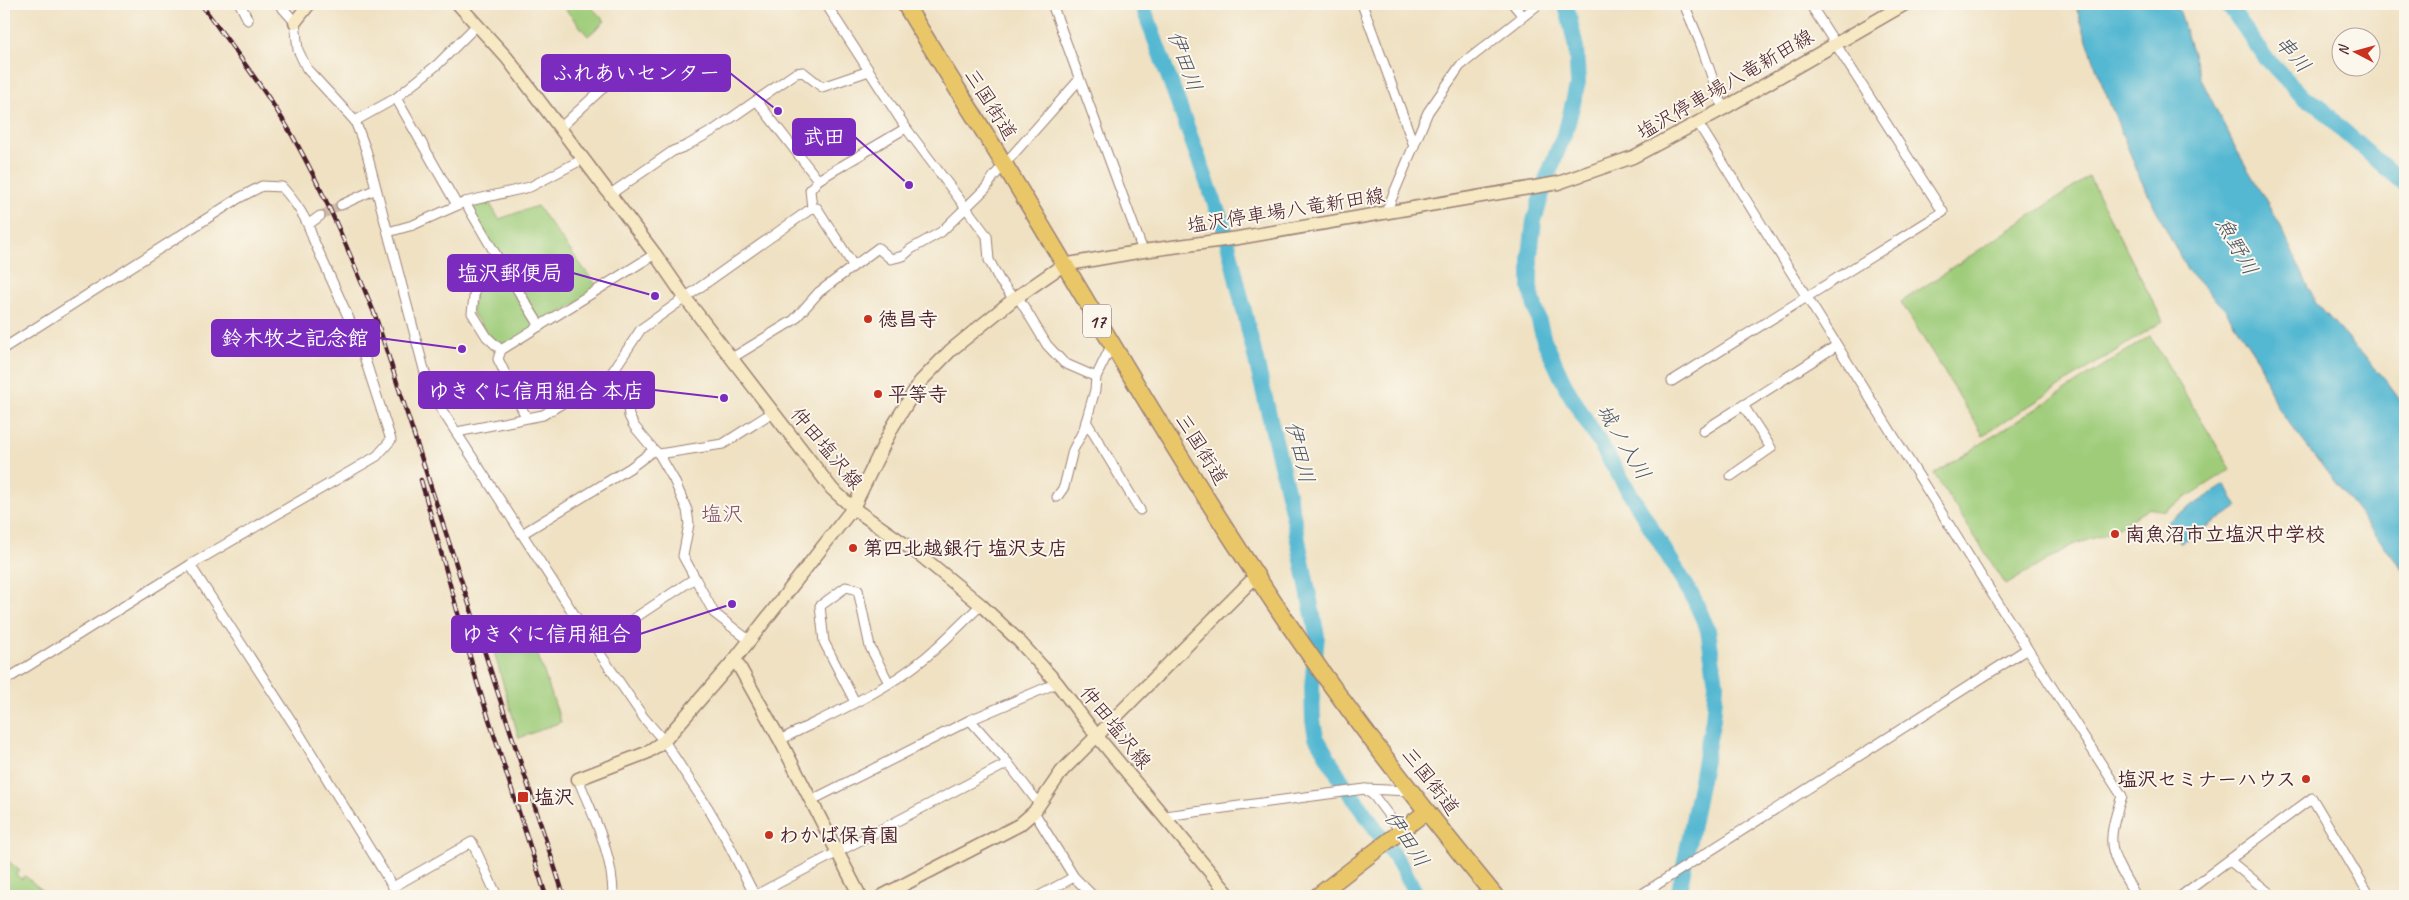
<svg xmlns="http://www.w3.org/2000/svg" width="2409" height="900" font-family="Caveat,'Klee One',sans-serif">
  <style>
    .green { fill: #9ecc79; stroke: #747652 }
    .water { fill: #54b8d2; stroke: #4f6c7e }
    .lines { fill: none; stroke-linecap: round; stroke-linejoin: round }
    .river { stroke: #54b8d2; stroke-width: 16 }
    .street-tunnel { stroke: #cebaa4; stroke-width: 9; stroke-dasharray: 9 4.5; stroke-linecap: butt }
    .street-casing { stroke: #9c8076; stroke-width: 11 }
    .secondary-casing { stroke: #9c8076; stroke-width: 15 }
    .primary-casing { stroke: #9c8076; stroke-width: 18 }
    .highway-casing { stroke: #9c8076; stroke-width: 19 }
    .street { stroke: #fff; stroke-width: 9 }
    .secondary { stroke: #f6e9c3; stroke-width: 12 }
    .primary { stroke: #e9c769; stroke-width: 15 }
    .highway { stroke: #e9c769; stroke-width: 16 }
    .rail-casing { stroke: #4a1f2b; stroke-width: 4.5 }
    .rail { stroke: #fbf7ec; stroke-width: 2.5; stroke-dasharray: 8; stroke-linecap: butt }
    .poi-dot { fill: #c8321e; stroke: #fbf7ec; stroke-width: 2 }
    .labels { text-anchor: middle; stroke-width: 4; stroke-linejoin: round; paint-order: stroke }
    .shield { fill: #fbf7ec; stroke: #7f6065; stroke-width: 1 }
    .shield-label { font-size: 19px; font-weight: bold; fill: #4a1f2b }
    .street-label { font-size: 20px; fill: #4a1f2b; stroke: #fbf7ec }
    .poi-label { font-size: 20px; font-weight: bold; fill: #4a1f2b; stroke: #fbf7ec; text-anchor: start }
    .water-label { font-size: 21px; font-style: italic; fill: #4e5565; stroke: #fbf7ec }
    .neighbourhood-label { font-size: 21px; fill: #815068; stroke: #fbf7ec }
    .leader { fill: none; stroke: #7b2cbf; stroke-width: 2 }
    .callout-dot { fill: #7b2cbf; stroke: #fbf7ec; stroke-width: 2 }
    .callout { fill: #7b2cbf; stroke: #7b2cbf; stroke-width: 2 }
    .callout-label { font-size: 21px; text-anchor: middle; font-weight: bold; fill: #fff }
  </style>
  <rect width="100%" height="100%" fill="#fbf7ec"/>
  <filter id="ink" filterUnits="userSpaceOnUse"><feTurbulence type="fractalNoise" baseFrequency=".02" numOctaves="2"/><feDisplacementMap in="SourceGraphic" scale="10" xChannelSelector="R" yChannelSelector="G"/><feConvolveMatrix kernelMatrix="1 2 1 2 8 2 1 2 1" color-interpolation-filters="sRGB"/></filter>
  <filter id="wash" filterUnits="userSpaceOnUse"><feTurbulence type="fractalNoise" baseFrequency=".0096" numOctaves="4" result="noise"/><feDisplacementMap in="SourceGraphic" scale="20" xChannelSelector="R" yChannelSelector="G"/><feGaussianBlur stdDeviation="1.12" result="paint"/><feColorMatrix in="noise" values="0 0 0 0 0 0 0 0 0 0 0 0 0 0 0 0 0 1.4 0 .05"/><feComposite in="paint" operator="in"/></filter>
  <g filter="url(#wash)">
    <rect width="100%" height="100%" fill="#efe1c2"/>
    <g class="green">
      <path d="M561,4H588L605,21L588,36Z"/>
      <path d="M2089,177L2163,321L1983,435L1901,302Z"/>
      <path d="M486,197L499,219L537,206L599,289L501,350L472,313L477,273L499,260L465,202Z"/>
      <path d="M2150,336L2231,469L2165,511L2150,508L2104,535L2072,545L2006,585L1934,474Z"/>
      <path d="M532,638L561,722L519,738L494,652Z"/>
      <path d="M4,857L20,871L16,874L21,879L25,876L49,896H16L4,885Z"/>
    </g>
    <g class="water">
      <path d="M2075,4H2177L2201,79L2236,149L2278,221L2316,303L2386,380L2405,406V573L2276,406L2259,361L2226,311L2187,270L2140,178L2100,79Z"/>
      <path d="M2225,485L2238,507L2181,543L2167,522Z"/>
    </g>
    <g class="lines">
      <g class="river">
        <path d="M1142,4L1225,231L1293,515L1317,636L1312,687L1313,721L1316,737L1340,778L1402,867L1417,896"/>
        <path d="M1564,4L1568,12L1576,48L1578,82L1567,127L1546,180L1534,221L1530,255V288L1544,340L1567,389L1693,597L1708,630L1716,684L1713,719L1678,896"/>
        <path d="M2224,4L2232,10L2265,57L2304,98L2319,105L2337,125L2405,185"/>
      </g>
    </g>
  </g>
  <g filter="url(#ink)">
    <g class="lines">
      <path class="street-tunnel" d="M320,216L341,205"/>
      <g class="street-casing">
        <g id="street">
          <path d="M240,4L248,20"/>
          <path d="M279,4L295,22L298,50L307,69L355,121L366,150L430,392L594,645L644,718L664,741L708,808L725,837L755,896"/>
          <path d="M826,4L906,128L987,236L989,260L1000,281L1014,299"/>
          <path d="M1052,4L1143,251"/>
          <path d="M1362,4L1414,146"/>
          <path d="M1513,4L1522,15"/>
          <path d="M1684,4L1700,42L1723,109"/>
          <path d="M396,98L457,205"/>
          <path d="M757,101L818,180"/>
          <path d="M355,121L396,98L438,64L477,25"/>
          <path d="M1698,123L1998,603L2122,796C2105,846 2109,851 2136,896"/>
          <path d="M560,128L619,73"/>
          <path d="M609,195L673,151L686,146L714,130L796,73L803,72L822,87L869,71"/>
          <path d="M465,202L499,260L477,273L472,313L487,337L501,350"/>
          <path d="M341,205L376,189"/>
          <path d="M812,208H817L853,265"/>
          <path d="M1386,212L1428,112L1460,66L1539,4"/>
          <path d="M309,224L320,216"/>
          <path d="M388,232L413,225L465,202L530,187L583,159"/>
          <path d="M499,260L540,326"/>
          <path d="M1018,297L1047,345L1064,363L1096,377"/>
          <path d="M4,348L239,198L262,186L282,187C296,203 307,218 313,239L359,341L391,440L377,456L190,565L4,681"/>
          <path d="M732,358L794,320L819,292L878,248L891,259L903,256L911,249L941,232L986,188L994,176L1079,80"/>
          <path d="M611,374L627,397L629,416L634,426L654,450"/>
          <path d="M1672,381L1943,212L1810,4"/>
          <path d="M526,417L498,359L501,350L655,254"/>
          <path d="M1086,421L1140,510"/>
          <path d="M1703,431L1836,346"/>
          <path d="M457,432L543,415L611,374L641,329L812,208L810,190L818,180L906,128"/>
          <path d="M1731,476L1771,448L1743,405"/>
          <path d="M1057,497L1064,487L1073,450L1084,429L1095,390L1096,377L1112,344"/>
          <path d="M522,534L630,468L654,450L659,454L723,444L773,412"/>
          <path d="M190,565L296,728L393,887L472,842L497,896"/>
          <path d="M695,578L714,613L750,641"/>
          <path d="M594,645L695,578L683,556L689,524L687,510L674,480L659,454"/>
          <path d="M855,702L824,642L820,606L846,587L858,590L870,647L889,683"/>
          <path d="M970,720L1008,763L1040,805"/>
          <path d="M780,740C829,715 883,693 926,657C945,641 963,622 981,605"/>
          <path d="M578,779C594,818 613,854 613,896"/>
          <path d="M1365,789L1374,796L1401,832"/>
          <path d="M810,801L970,720L1057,683"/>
          <path d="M1034,812L1074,877L1093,896"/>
          <path d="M1165,816L1365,789L1410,791"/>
          <path d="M2230,861L2273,896"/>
          <path d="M754,896L1008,763"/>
          <path d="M1039,896L1074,877"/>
          <path d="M1639,896L2027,649"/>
          <path d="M2181,896L2312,798L2370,896"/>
        </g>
      </g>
      <g class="secondary-casing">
        <g id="secondary">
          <path d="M458,4L507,58L655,254L686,299L832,489L853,508L920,555L981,605L1019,641L1057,683L1096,735L1230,896"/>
          <path d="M295,22L309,4"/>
          <path d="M735,659L780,740L860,896"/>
          <path d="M578,779L646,753L664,741L735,659L853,508L893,426L920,382L951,350L1014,299L1063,265L1143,251L1238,238L1558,183L1633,157L1723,109L1905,4"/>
          <path d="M882,896L1019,825L1034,812L1062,771L1256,576"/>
        </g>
      </g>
      <g class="primary-casing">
        <path id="primary" d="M1317,896L1427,811"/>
      </g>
      <g class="highway-casing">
        <path id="highway" d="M905,4C937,58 971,110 1004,164C1088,302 1168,442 1257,577C1329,688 1411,794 1495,896"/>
      </g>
      <use href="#street" class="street"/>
      <use href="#secondary" class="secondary"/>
      <use href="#primary" class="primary"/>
      <use href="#highway" class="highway"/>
      <g class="rail-casing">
        <g id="rail">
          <path d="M201,4C232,47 265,89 292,135C325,193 350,254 375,315L564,896"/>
          <path d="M421,480L477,682L546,896"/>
        </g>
      </g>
      <use href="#rail" class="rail"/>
    </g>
  </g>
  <g class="poi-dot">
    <circle cx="868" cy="319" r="5"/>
    <circle cx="878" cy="394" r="5"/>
    <circle cx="2115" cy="534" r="5"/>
    <circle cx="853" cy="548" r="5"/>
    <circle cx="2306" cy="779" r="5"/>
    <rect x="517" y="791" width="12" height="12" rx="2.5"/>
    <circle cx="769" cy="835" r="5"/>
  </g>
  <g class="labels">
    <rect class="shield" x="1083" y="304.5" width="28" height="33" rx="4"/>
    <g class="shield-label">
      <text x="1097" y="328">17</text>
    </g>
    <g class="street-label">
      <text transform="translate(1725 84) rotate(-30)" y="7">塩沢停車場八竜新田線</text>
      <text transform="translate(991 104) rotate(58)" y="7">三国街道</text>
      <text transform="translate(1286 210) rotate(-9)" y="7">塩沢停車場八竜新田線</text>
      <text transform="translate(827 448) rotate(50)" y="7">仲田塩沢線</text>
      <text transform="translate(1202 449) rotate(58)" y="7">三国街道</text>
      <text transform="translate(1116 727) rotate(51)" y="7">仲田塩沢線</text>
      <text transform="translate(1431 781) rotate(52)" y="7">三国街道</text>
    </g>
    <g class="poi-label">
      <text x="878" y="326">徳昌寺</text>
      <text x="888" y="401">平等寺</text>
      <text x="2125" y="541">南魚沼市立塩沢中学校</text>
      <text x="863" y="555">第四北越銀行 塩沢支店</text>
      <text x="2296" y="786" text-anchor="end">塩沢セミナーハウス</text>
      <text x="534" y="804">塩沢</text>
      <text x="779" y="842">わかば保育園</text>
    </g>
    <g class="water-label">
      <text transform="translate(2293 54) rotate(49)" y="7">串川</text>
      <text transform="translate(1185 61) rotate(70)" y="7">伊田川</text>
      <text transform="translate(2237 246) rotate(61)" y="7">魚野川</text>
      <text transform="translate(1624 442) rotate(59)" y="7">城ノ入川</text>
      <text transform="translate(1300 452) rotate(76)" y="7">伊田川</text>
      <text transform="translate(1407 839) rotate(57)" y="7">伊田川</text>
    </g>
    <g class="neighbourhood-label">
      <text x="722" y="521">塩沢</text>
    </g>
  </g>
  <path class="leader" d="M778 111L730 73M909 185L855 137M655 296L573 273M462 349L379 338M724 398L654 390M732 604L640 634"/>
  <g class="callout-dot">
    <circle cx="778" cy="111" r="5"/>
    <circle cx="909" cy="185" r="5"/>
    <circle cx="655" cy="296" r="5"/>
    <circle cx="462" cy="349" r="5"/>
    <circle cx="724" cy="398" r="5"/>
    <circle cx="732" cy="604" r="5"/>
  </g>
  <g class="callout">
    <rect x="542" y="55" width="188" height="36" rx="5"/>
    <rect x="793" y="119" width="62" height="36" rx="5"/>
    <rect x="448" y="255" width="125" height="36" rx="5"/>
    <rect x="212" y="320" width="167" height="36" rx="5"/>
    <rect x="419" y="372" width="235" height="36" rx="5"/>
    <rect x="452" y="616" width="188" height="36" rx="5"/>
  </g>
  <g class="callout-label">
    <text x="636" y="80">ふれあいセンター</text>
    <text x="824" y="144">武田</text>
    <text x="510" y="280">塩沢郵便局</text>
    <text x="295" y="345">鈴木牧之記念館</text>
    <text x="536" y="398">ゆきぐに信用組合 本店</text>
    <text x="546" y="641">ゆきぐに信用組合</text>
  </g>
  <rect width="2409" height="900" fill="none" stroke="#fbf7ec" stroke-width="20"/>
  <g transform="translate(2356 52) rotate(276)"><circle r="24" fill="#fbf7ec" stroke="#b4a19f"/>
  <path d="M0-4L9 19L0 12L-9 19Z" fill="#c8321e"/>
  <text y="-8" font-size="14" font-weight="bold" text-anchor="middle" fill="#4a1f2b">N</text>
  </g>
</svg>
